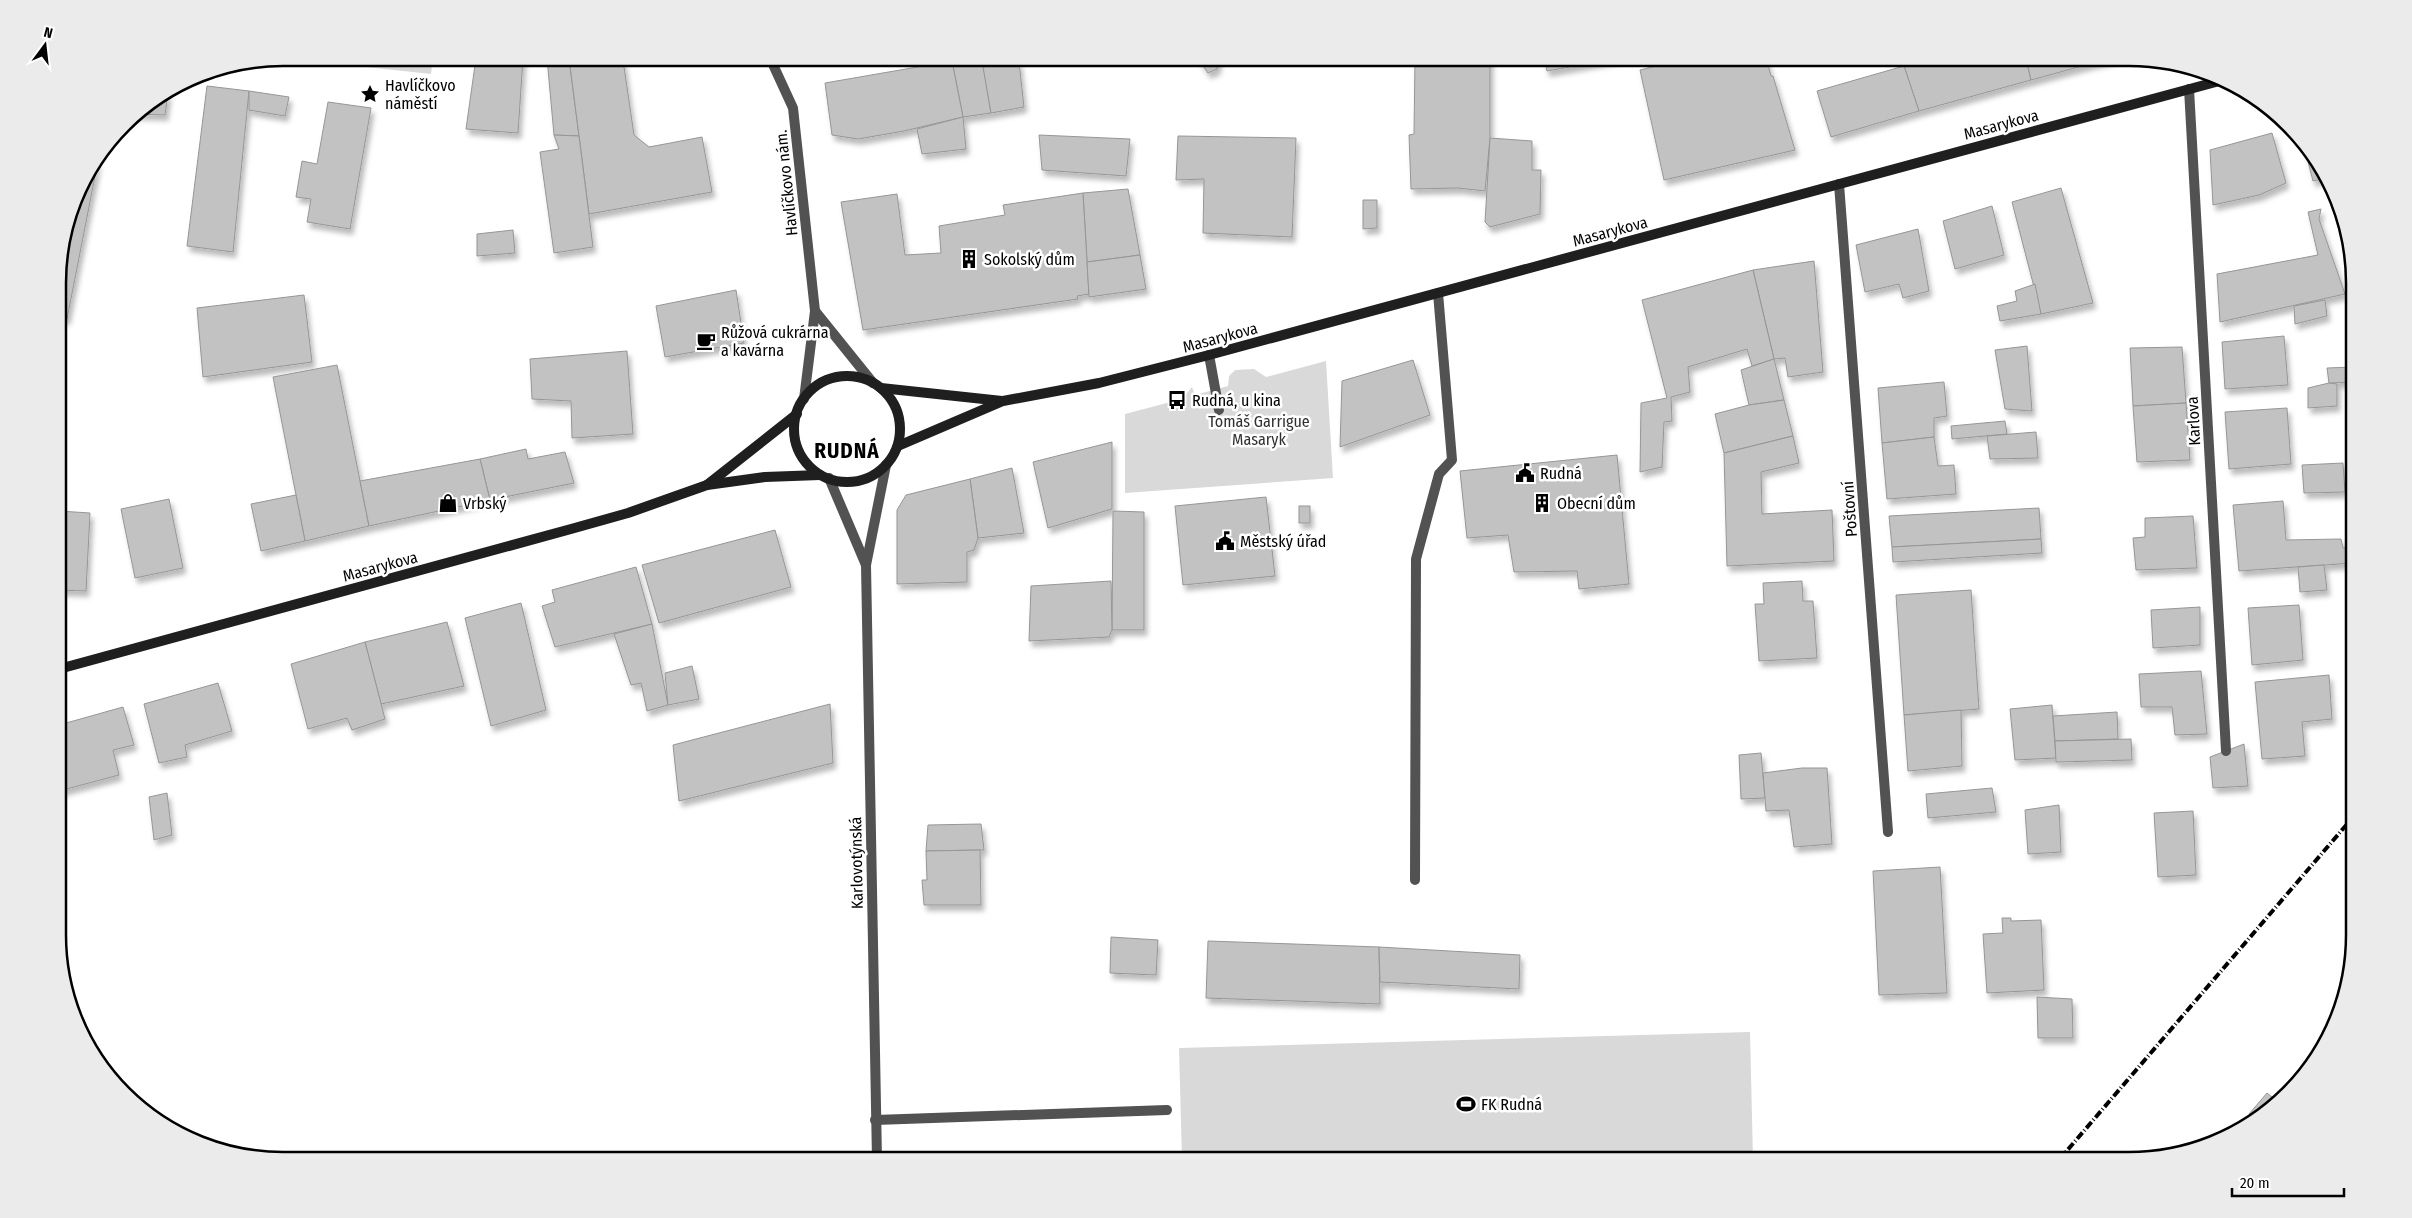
<svg xmlns="http://www.w3.org/2000/svg" width="2412" height="1218" font-family="'Fira Sans Condensed',sans-serif">
  <style>
    .green { fill: #d9d9d9 }
    .building { fill: #c2c2c2; stroke: #969696; filter: url(#shadow) }
    .lines { fill: none; stroke-linecap: round; stroke-linejoin: round }
    .service { stroke: #525252; stroke-width: 10 }
    .minor { stroke: #525252; stroke-width: 10 }
    .tertiary { stroke: #525252; stroke-width: 10 }
    .secondary { stroke: #1f1f1f; stroke-width: 10 }
    .rail { stroke: #000; stroke-width: 4; stroke-dasharray: 8 2.5 1 2.5; stroke-linecap: butt }
    .labels { text-anchor: middle; stroke-width: 5; stroke-linejoin: round; paint-order: stroke }
    .poi-label { font-size: 16px; fill: #000; stroke: #fff; text-anchor: start }
    .street-label { font-size: 16px; fill: #000; stroke: #fff }
    .park-label { font-size: 16px; fill: #303030; stroke: #fff }
    .district-label { font-size: 21px; font-weight: bold; letter-spacing: 1px; fill: #000; stroke: #fff }
    .rim { fill: none; stroke: #000; stroke-width: 2.5 }
  </style>
  <defs>
    <filter id="shadow"><feDropShadow dx="3" dy="5.5" stdDeviation="2.5" flood-color="#0004"/></filter>
  </defs>
  <rect width="100%" height="100%" fill="#fff"/>
  <g class="green">
    <path d="M282,58H433L431,74Z"/>
    <path d="M1326,361L1333,478L1125,493V414L1182,399L1192,387L1195,395L1228,386L1229,376L1235,370L1254,369L1266,377Z"/>
    <path d="M1750,1032L1753,1160H1182L1179,1048Z"/>
  </g>
  <g class="building">
    <path d="M476,58H523L518,133L466,129Z"/>
    <path d="M547,58H569L579,136L554,135Z"/>
    <path d="M569,58L623,60L634,135L649,147L702,137L712,192L589,214Z"/>
    <path d="M982,58L991,113L963,117L952,61Z"/>
    <path d="M1198,58H1219L1217,69L1208,73Z"/>
    <path d="M1415,58H1490V138L1485,191L1458,188L1411,189L1409,135L1414,134Z"/>
    <path d="M1544,58H1620L1547,71Z"/>
    <path d="M1688,58H1766L1771,76H1773L1795,150L1664,180L1640,70Z"/>
    <path d="M1932,58H2026L2031,80L1919,111L1904,66Z"/>
    <path d="M2026,58H2084L2086,65L2031,80Z"/>
    <path d="M2084,58H2116L2086,65Z"/>
    <path d="M952,61L963,117L904,131L858,139L832,135L825,83Z"/>
    <path d="M1019,62L1024,107L991,113L983,67Z"/>
    <path d="M1904,66L1919,111L1831,137L1817,91Z"/>
    <path d="M207,86L249,91L233,252L187,246Z"/>
    <path d="M249,91L289,97L285,116L249,110Z"/>
    <path d="M168,93L165,115L134,114Z"/>
    <path d="M328,102L371,108L350,229L307,222L311,199L296,197L302,161L317,164Z"/>
    <path d="M963,117L966,149L922,154L917,129Z"/>
    <path d="M2272,133L2286,183L2259,195L2213,205L2210,150Z"/>
    <path d="M554,135L579,136L593,247L554,253L540,152L559,149Z"/>
    <path d="M1039,135L1130,139L1126,176L1042,170Z"/>
    <path d="M1178,136L1296,138L1292,237L1203,233L1204,179L1176,180Z"/>
    <path d="M1490,138L1532,141V170H1541L1540,214L1490,227L1485,222Z"/>
    <path d="M2303,142L2308,146L2326,178L2313,181Z"/>
    <path d="M98,161L67,319L58,318V268L81,183Z"/>
    <path d="M2061,188L2093,303L2041,314L2012,202Z"/>
    <path d="M1128,189L1140,255L1087,262L1083,193Z"/>
    <path d="M1083,193L1089,294L1077,296L1078,299L863,330L841,202L897,194L905,255L941,253L939,226L1005,215L1003,205Z"/>
    <path d="M1363,200H1377V228L1363,229Z"/>
    <path d="M1992,206L2004,255L1955,269L1943,221Z"/>
    <path d="M2321,209L2319,219L2345,294L2220,322L2217,274L2318,255L2308,212Z"/>
    <path d="M1918,229L1929,291L1903,298L1899,284L1865,292L1856,245Z"/>
    <path d="M513,230L515,253L477,256V234Z"/>
    <path d="M1140,255L1146,289L1089,297L1087,262Z"/>
    <path d="M1814,261L1823,372L1788,377L1785,358L1774,359L1753,270Z"/>
    <path d="M1753,270L1774,359L1752,366L1747,349L1688,367L1690,392L1671,397L1672,421L1664,422L1662,467L1640,472L1641,403L1667,398L1642,300Z"/>
    <path d="M2035,284L2041,314L2000,321L1997,306L2017,301L2015,291Z"/>
    <path d="M736,290L744,343L665,357L656,306Z"/>
    <path d="M304,295L312,362L203,377L197,308Z"/>
    <path d="M2325,300L2327,316L2295,324L2294,306Z"/>
    <path d="M2284,336L2288,385L2225,389L2222,342Z"/>
    <path d="M2027,346L2032,411L2005,409L1995,350Z"/>
    <path d="M2182,347L2186,403L2133,406L2130,348Z"/>
    <path d="M627,351L633,434L572,438L571,401L532,399L530,359Z"/>
    <path d="M1774,359L1784,400L1749,405L1741,370Z"/>
    <path d="M1413,360L1430,415L1340,447L1342,381Z"/>
    <path d="M337,365L369,526L305,541L273,377Z"/>
    <path d="M2353,367V382L2329,383L2327,368Z"/>
    <path d="M1944,382L1947,416L1934,418V437L1882,443L1878,388Z"/>
    <path d="M2329,383L2337,384V406L2308,408V388Z"/>
    <path d="M1784,400L1793,436L1724,453L1715,414L1749,405Z"/>
    <path d="M2186,403L2190,460L2137,462L2133,406Z"/>
    <path d="M2287,408L2291,464L2229,469L2225,412Z"/>
    <path d="M2005,421L2007,434L1952,439L1951,426Z"/>
    <path d="M2036,432L2038,458L1990,459L1987,436Z"/>
    <path d="M1793,436L1799,463L1761,472L1762,514L1832,510L1834,561L1727,566L1724,453Z"/>
    <path d="M1934,437L1938,466L1954,465L1956,494L1887,499L1882,443Z"/>
    <path d="M1112,442V509L1048,528L1033,462Z"/>
    <path d="M526,449L528,459L565,452L574,483L490,500L480,459Z"/>
    <path d="M1617,455L1629,584L1579,589L1577,571L1514,572L1508,535L1467,538L1460,471Z"/>
    <path d="M480,459L490,500L369,526L360,481Z"/>
    <path d="M2343,463L2345,492L2304,493L2302,465Z"/>
    <path d="M1012,468L1024,533L978,538L970,479Z"/>
    <path d="M970,479L978,538L974,550L967,552V582L897,584V510L906,495Z"/>
    <path d="M296,495L305,541L261,551L251,504Z"/>
    <path d="M1266,497L1275,576L1183,585L1175,506Z"/>
    <path d="M169,499L183,568L135,578L121,509Z"/>
    <path d="M2283,501L2286,540L2341,539L2343,548L2353,547V563L2239,571L2233,505Z"/>
    <rect x="1299" y="506" width="11" height="17"/>
    <path d="M2039,508L2041,539L1892,547L1889,516Z"/>
    <path d="M59,511L90,513L86,591L59,590Z"/>
    <path d="M1113,511L1144,512V630H1112Z"/>
    <path d="M2193,516L2197,568L2136,570L2133,538L2145,537V518Z"/>
    <path d="M775,530L791,587L659,623L642,565Z"/>
    <path d="M2041,539L2042,553L1893,562L1892,547Z"/>
    <path d="M2324,565L2327,590L2300,592L2298,567Z"/>
    <path d="M636,567L652,624L555,647L542,606L555,602L552,590Z"/>
    <path d="M1111,581L1112,630L1109,637L1029,641L1031,586Z"/>
    <path d="M1802,581L1803,601H1813L1817,658L1759,661L1755,604H1764L1763,583Z"/>
    <path d="M1971,590L1979,709L1904,715L1896,595Z"/>
    <path d="M521,603L546,710L491,726L465,618Z"/>
    <path d="M2299,605L2303,660L2252,665L2248,608Z"/>
    <path d="M2200,607V645L2153,648L2151,610Z"/>
    <path d="M447,622L464,686L381,704L365,642Z"/>
    <path d="M652,624L668,705L647,711L641,683L631,685L614,634Z"/>
    <path d="M365,642L385,719L352,730L347,718L308,729L291,664Z"/>
    <path d="M692,666L699,699L668,705L665,673Z"/>
    <path d="M2201,671L2207,734L2175,735L2172,707H2141L2139,674Z"/>
    <path d="M2329,675L2332,719L2302,722L2305,756L2262,759L2255,682Z"/>
    <path d="M218,683L232,731L185,745L187,757L159,763L144,704Z"/>
    <path d="M830,704L833,763L679,801L673,745Z"/>
    <path d="M2052,705L2056,758L2015,760L2010,709Z"/>
    <path d="M123,707L134,745L113,750L119,775L59,791V725Z"/>
    <path d="M1961,710L1962,766L1908,771L1904,715Z"/>
    <path d="M2117,712L2118,739L2055,741L2053,716Z"/>
    <path d="M2131,739L2132,760L2056,762L2055,741Z"/>
    <path d="M2244,744L2248,786L2213,788L2210,757Z"/>
    <path d="M1761,753L1765,798L1741,799L1739,755Z"/>
    <path d="M1802,768H1827L1832,844L1794,847L1789,810L1766,811L1763,773Z"/>
    <path d="M1992,788L1996,812L1928,818L1926,794Z"/>
    <path d="M167,793L172,835L154,840L149,797Z"/>
    <path d="M2059,805L2061,852L2028,854L2025,810Z"/>
    <path d="M2193,811L2196,875L2158,877L2154,813Z"/>
    <path d="M981,824L984,850L926,851L928,825Z"/>
    <path d="M980,850L981,905H924L922,880H927L926,851Z"/>
    <path d="M1940,867L1947,993L1879,995L1873,871Z"/>
    <path d="M2002,918H2011V921L2041,920L2044,990L1987,993L1983,934L2003,933Z"/>
    <path d="M1111,937L1158,940L1156,975L1110,973Z"/>
    <path d="M1208,941L1379,947L1380,1004L1206,998Z"/>
    <path d="M1379,947L1520,955L1519,989L1380,982Z"/>
    <path d="M2037,997L2072,999L2073,1038H2038Z"/>
    <path d="M2267,1093L2278,1102L2257,1120L2249,1114Z"/>
  </g>
  <g class="lines">
    <g class="service">
      <path d="M1209,355L1219,410"/>
      <path d="M1415,880L1416,559L1439,474L1452,460L1438,293"/>
      <path d="M875,1120L1167,1110"/>
    </g>
    <g class="minor">
      <path d="M2189,89L2226,751"/>
      <path d="M1839,184L1888,832"/>
    </g>
    <g class="tertiary">
      <path d="M770,58L793,108L815,311L804,399"/>
      <path d="M815,311L873,383"/>
      <path d="M829,478L866,565"/>
      <path d="M877,1160L866,565L886,465"/>
    </g>
    <g class="secondary">
      <circle cx="847" cy="429" r="53"/>
      <path d="M881,388L1002,401"/>
      <path d="M898,446L1003,401L1099,383L1209,355L2223,80"/>
      <path d="M707,485L797,414"/>
      <path d="M59,669L571,529L628,513L707,485L765,477L820,475"/>
    </g>
    <path class="rail" d="M2059,1160L2354,816"/>
  </g>
  <defs>
    <g id="sight-bare" transform="scale(1.5)"><path d="M0-6L1.8-2.2L6-1.7L2.9 1.2L3.7 5.4L0 3.3L-3.7 5.4L-2.9 1.2L-6-1.7L-1.8-2.2Z" fill="#000" stroke="#fff" stroke-width="2.5" paint-order="stroke"/></g>
    <g id="building-bare" transform="scale(1.5)"><path d="M-4-6H4V6H1V3H-1V6H-4ZM-2.5-4.3h1.7v1.8h-1.7ZM.8-4.3h1.7v1.8H.8ZM-2.5-1h1.7V.8h-1.7ZM.8-1h1.7V.8H.8Z" fill="#000" stroke="#fff" stroke-width="2.5" paint-order="stroke"/></g>
    <g id="cafe-bare" transform="scale(1.5)"><path d="M-5.5-4.5H6V0H3Q3 3.5 0 3.5H-2.5Q-5.5 3.5-5.5 0ZM3-3.2v2h1.7v-2ZM-6 4.5H4V6H-6Z" fill="#000" stroke="#fff" stroke-width="2.5" paint-order="stroke"/></g>
    <g id="bus-bare" transform="scale(1.5)"><path d="M-5-6H5V4H4V6H2V4H-2V6H-4V4H-5ZM-3.5-4V0h7V-4ZM-3.5 1.2v1.5H-2V1.2ZM2 1.2v1.5H3.5V1.2Z" fill="#000" stroke="#fff" stroke-width="2.5" paint-order="stroke"/></g>
    <g id="civic-bare" transform="scale(1.5)"><path d="M-.6-6.5H3V-4.5H.6V-3L4-1V1h2V6H-6V1h2V-1L-.6-3ZM-1.2 2.5V6h2.4V2.5Z" fill="#000" stroke="#fff" stroke-width="2.5" paint-order="stroke"/></g>
    <g id="shop-bare" transform="scale(1.5)"><path d="M-5-2.5h2.3a2.7 3.5 0 0 1 5.4 0H5L5.5 6h-11ZM-1.5-2.5h3a1.5 2.3 0 0 0-3 0Z" fill="#000" stroke="#fff" stroke-width="2.5" paint-order="stroke"/></g>
    <g id="stadium-bare" transform="scale(1.5)"><path d="M0-5a6.5 5 0 1 0 0 10a6.5 5 0 1 0 0-10ZM-3.5-1.8h7v3.6h-7Z" fill="#000" stroke="#fff" stroke-width="2.5" paint-order="stroke"/></g>
  </defs>
  <g fill-rule="evenodd">
    <use href="#sight-bare" x="370" y="94"/>
    <use href="#building-bare" x="969" y="259"/>
    <use href="#cafe-bare" x="706" y="341"/>
    <use href="#bus-bare" x="1177" y="400"/>
    <use href="#civic-bare" x="1525" y="473"/>
    <use href="#shop-bare" x="448" y="503"/>
    <use href="#building-bare" x="1542" y="503"/>
    <use href="#civic-bare" x="1225" y="541"/>
    <use href="#stadium-bare" x="1466" y="1104"/>
  </g>
  <g class="labels">
    <g class="poi-label">
      <text x="385" y="91">Havlíčkovo<tspan x="385" dy="18">náměstí</tspan></text>
      <text x="984" y="265">Sokolský dům</text>
      <text x="721" y="338">Růžová cukrárna<tspan x="721" dy="18">a kavárna</tspan></text>
      <text x="1192" y="406">Rudná, u kina</text>
      <text x="1540" y="479">Rudná</text>
      <text x="463" y="509">Vrbský</text>
      <text x="1557" y="509">Obecní dům</text>
      <text x="1240" y="547">Městský úřad</text>
      <text x="1481" y="1110">FK Rudná</text>
    </g>
    <g class="street-label">
      <text transform="translate(2001 124) rotate(-15)" y="6">Masarykova</text>
      <text transform="translate(786 183) rotate(-96)" y="6">Havlíčkovo nám.</text>
      <text transform="translate(1610 231) rotate(-15)" y="6">Masarykova</text>
      <text transform="translate(1220 337) rotate(-15)" y="6">Masarykova</text>
      <text transform="translate(2193 421) rotate(-93)" y="6">Karlova</text>
      <text transform="translate(1849 509) rotate(-94)" y="6">Poštovní</text>
      <text transform="translate(380 566) rotate(-15)" y="6">Masarykova</text>
      <text transform="translate(856 863) rotate(-91)" y="6">Karlovotýnská</text>
    </g>
    <g class="park-label">
      <text x="1259" y="427">Tomáš Garrigue<tspan x="1259" dy="18">Masaryk</tspan></text>
    </g>
    <g class="district-label">
      <text x="847" y="458">RUDNÁ</text>
    </g>
  </g>
  <path d="M0 0H2412V1218H0ZM283 66H2129A217 217 0 0 1 2346 283V935A217 217 0 0 1 2129 1152H283A217 217 0 0 1 66 935V283A217 217 0 0 1 283 66Z" fill="#ebebeb" fill-rule="evenodd"/>
  <path class="rim" d="M283 66H2129A217 217 0 0 1 2346 283V935A217 217 0 0 1 2129 1152H283A217 217 0 0 1 66 935V283A217 217 0 0 1 283 66Z"/>
  <g transform="translate(45 45) rotate(15)" stroke="#ffffff" stroke-width="4" paint-order="stroke">
  <path d="M0-4L9 19L0 12L-9 19Z" fill="#000000"/>
  <text y="-8" font-size="14" font-weight="bold" text-anchor="middle" fill="#000000">N</text>
  </g>
  <path d="M2232 1188v8h112v-8" fill="none" stroke="#000000" stroke-width="2.5"/>
  <text x="2240" y="1188" font-size="15" fill="#000000" stroke="#ffffff" stroke-width="4" paint-order="stroke">20 m</text>
</svg>
